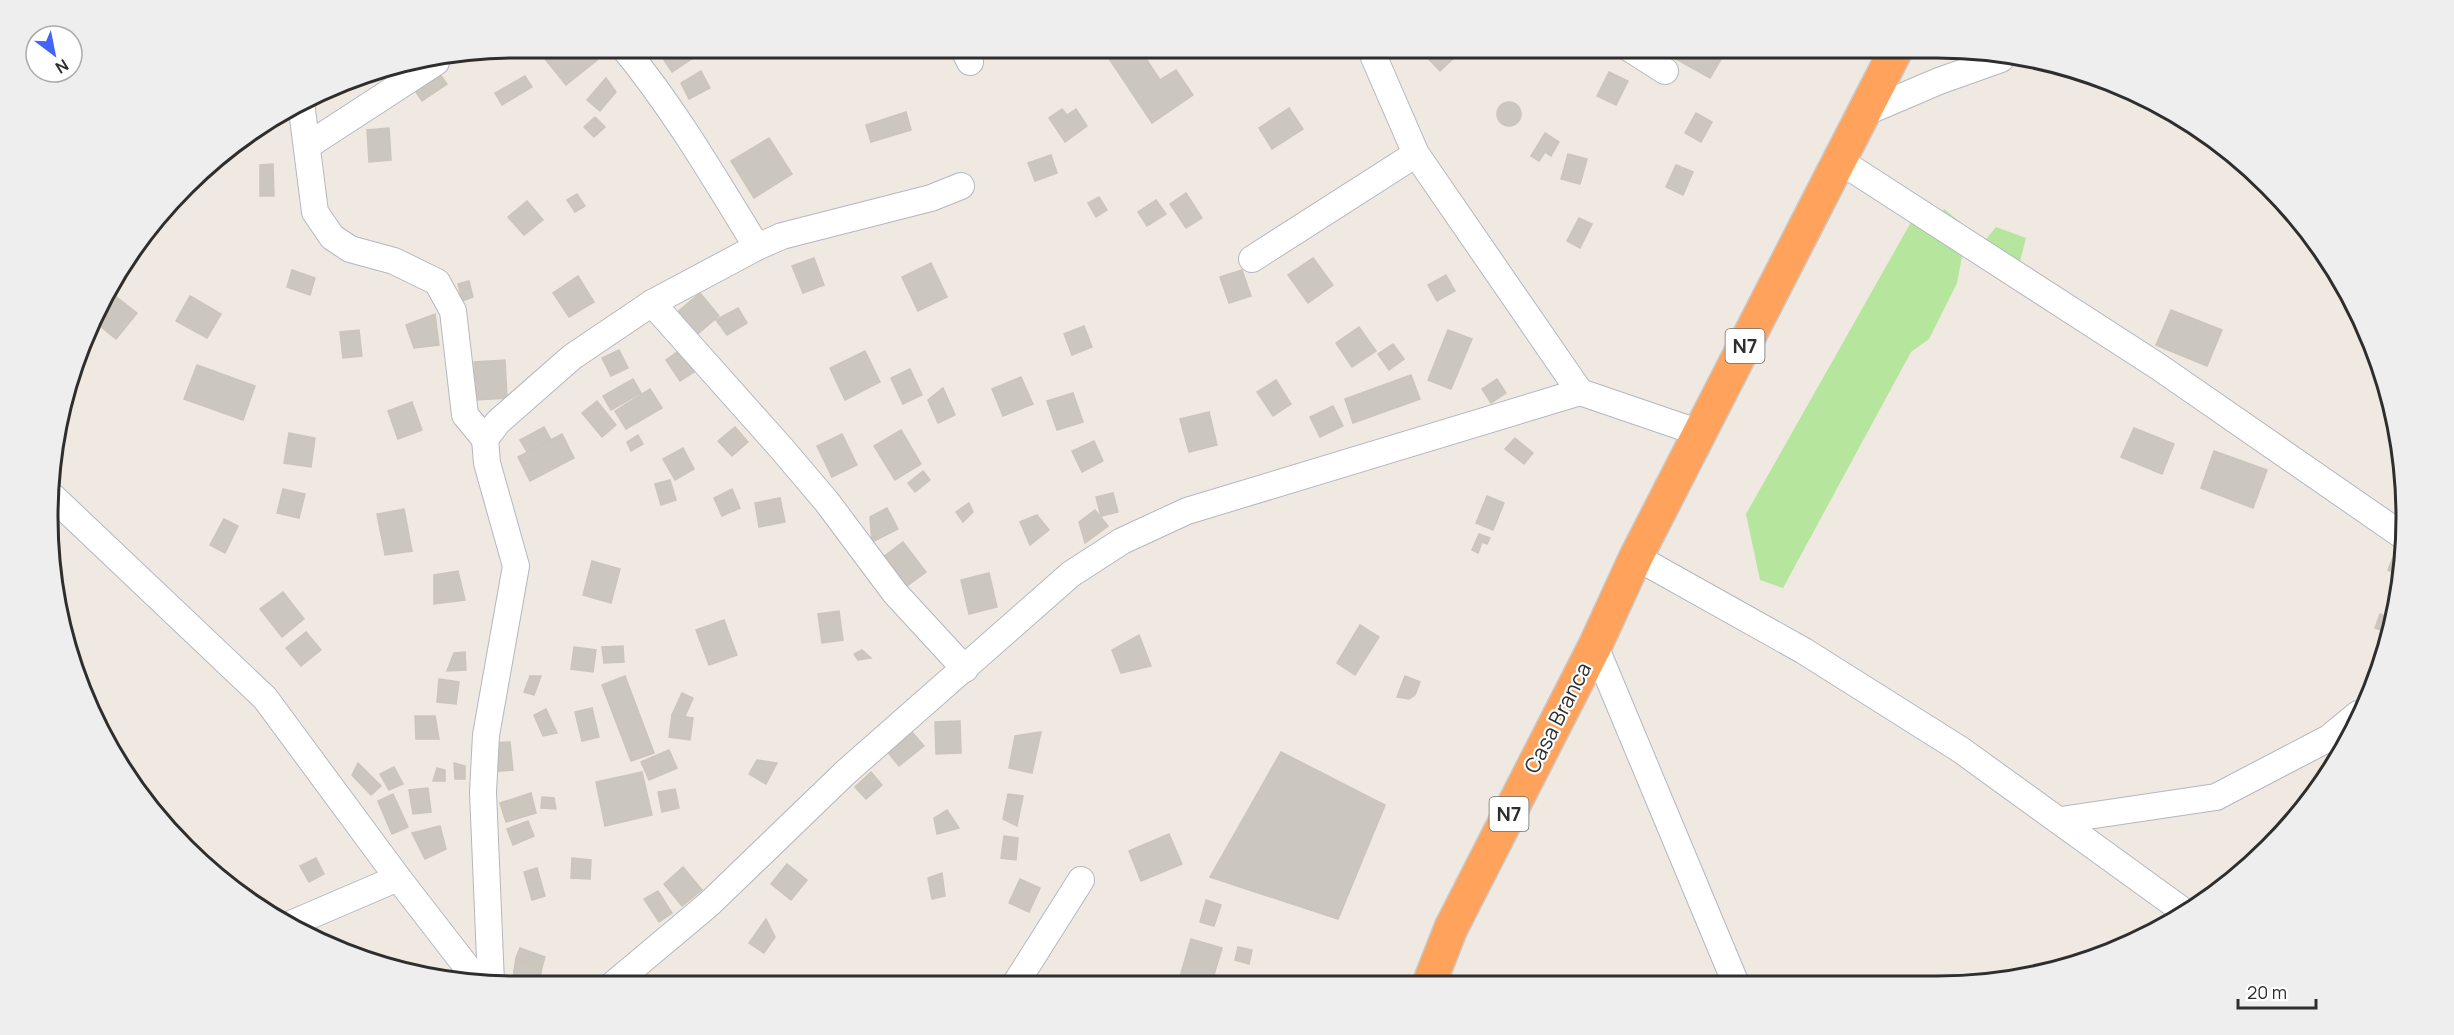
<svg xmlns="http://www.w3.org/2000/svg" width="2454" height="1035" font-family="Manrope,sans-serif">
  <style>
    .green { fill: #b6e59e }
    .building { fill: #cbc7bf; stroke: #cbc5ba; stroke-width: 1.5 }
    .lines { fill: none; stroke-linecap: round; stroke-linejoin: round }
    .street-casing { stroke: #b4b7c1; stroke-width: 28 }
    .highway-casing { stroke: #c9c9c9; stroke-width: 36 }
    .street { stroke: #fff; stroke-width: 26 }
    .highway { stroke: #ffa35c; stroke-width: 33 }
    .labels { text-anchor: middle; stroke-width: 4.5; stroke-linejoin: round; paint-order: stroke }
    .shield { fill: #fff; stroke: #6d6d6d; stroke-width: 1.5 }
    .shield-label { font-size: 20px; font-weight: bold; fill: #2e2e2e }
    .street-label { font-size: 21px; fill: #2e2e2e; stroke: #fff }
    .rim { fill: none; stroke: #2e2e2e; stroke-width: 3 }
  </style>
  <rect width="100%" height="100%" fill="#efe9e1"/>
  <path class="green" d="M1944,209L1964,225L1968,235L1983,243L1996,227L2026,238L2016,277L1963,251L1957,283L1929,339L1911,352L1783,588L1760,580L1746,514L1914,217L1932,228Z"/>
  <g class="building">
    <path d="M588,48L597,60L566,85L537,49Z"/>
    <path d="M656,48H694L699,54L672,72Z"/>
    <path d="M1102,48H1139L1160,80L1176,70L1193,95L1152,123Z"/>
    <path d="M1422,48H1452L1458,54L1440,71L1420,50Z"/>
    <path d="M1670,48H1726L1727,49L1710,78L1667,54Z"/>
    <path d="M701,71L710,88L689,99L681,83Z"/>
    <path d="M1609,72L1628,81L1616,105L1597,96Z"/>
    <path d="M439,73L447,84L422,101L414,89Z"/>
    <path d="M525,76L532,87L502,105L495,93Z"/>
    <path d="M606,78L616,92L600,111L587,100Z"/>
    <circle cx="1509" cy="114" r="12"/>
    <path d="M1289,108L1303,129L1272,149L1259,128Z"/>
    <path d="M1062,109L1067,115L1076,109L1087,126L1065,142L1049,118Z"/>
    <path d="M906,112L911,130L871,142L866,125Z"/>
    <path d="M1696,113L1712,122L1701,142L1685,133Z"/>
    <path d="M595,117L605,127L594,137L584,127Z"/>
    <path d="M389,128L391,160L369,162L367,130Z"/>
    <path d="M1545,133L1559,142L1551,156L1545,152L1539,161L1531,156Z"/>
    <path d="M769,138L792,174L754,198L731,161Z"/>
    <path d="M1568,154L1587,159L1580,184L1561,179Z"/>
    <path d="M1051,155L1057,173L1035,181L1028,163Z"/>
    <path d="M273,164L274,196H260V165Z"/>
    <path d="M1676,165L1693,172L1683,195L1666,187Z"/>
    <path d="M1186,193L1202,218L1186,228L1170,204Z"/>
    <path d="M577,194L585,206L575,212L567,200Z"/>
    <path d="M1099,197L1107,210L1096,217L1088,203Z"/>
    <path d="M1156,200L1166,214L1147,226L1138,212Z"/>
    <path d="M527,201L543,220L524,235L508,217Z"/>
    <path d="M1579,218L1592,224L1580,248L1567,241Z"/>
    <path d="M814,258L824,285L803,293L792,266Z"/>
    <path d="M1313,258L1333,285L1308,303L1288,275Z"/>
    <path d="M931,263L947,297L918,311L902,277Z"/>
    <path d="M292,270L315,278L310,295L287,287Z"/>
    <path d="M1242,270L1251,296L1229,303L1220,277Z"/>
    <path d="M1446,275L1455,291L1437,301L1428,285Z"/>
    <path d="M578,276L594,302L569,317L553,293Z"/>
    <path d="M469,281L473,297L462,301L458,284Z"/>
    <path d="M109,291L137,313L116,339L94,321Z"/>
    <path d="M700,293L719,316L694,337L675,314Z"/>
    <path d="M190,296L221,314L207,338L176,321Z"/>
    <path d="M738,308L747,323L727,335L716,320Z"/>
    <path d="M2171,310L2222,330L2207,366L2156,345Z"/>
    <path d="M435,314L439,345L414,348L406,325Z"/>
    <path d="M1084,326L1092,347L1072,355L1064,334Z"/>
    <path d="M1359,327L1376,351L1352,367L1336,343Z"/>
    <path d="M359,330L362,356L343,358L340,332Z"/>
    <path d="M1448,330L1472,339L1451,389L1428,380Z"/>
    <path d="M1393,344L1404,359L1389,370L1378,354Z"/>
    <path d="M619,350L628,368L611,376L602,358Z"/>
    <path d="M680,350L694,372L680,381L666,360Z"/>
    <path d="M865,351L880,382L845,400L830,368Z"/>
    <path d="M505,360L507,398L476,400L474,362Z"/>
    <path d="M197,365L255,386L243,420L184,399Z"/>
    <path d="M910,369L922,395L903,404L891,378Z"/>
    <path d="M1411,375L1420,399L1353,423L1345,399Z"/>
    <path d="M1021,377L1033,404L1003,416L992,389Z"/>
    <path d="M633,379L641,393L611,410L603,396Z"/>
    <path d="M1497,379L1506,393L1491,403L1482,389Z"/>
    <path d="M1276,380L1291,404L1273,416L1257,392Z"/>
    <path d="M943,388L955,415L938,423L928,400Z"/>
    <path d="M650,389L662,408L626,429L615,411Z"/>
    <path d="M1073,393L1083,422L1057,430L1047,401Z"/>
    <path d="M597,401L616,425L602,437L582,413Z"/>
    <path d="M412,402L422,430L398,439L388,411Z"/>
    <path d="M1333,406L1343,426L1320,437L1310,417Z"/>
    <path d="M1209,412L1217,445L1189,452L1180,419Z"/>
    <path d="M544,427L551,440L527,452L520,440Z"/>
    <path d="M735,427L748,442L732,456L718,441Z"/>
    <path d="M2134,428L2174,444L2162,474L2121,457Z"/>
    <path d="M901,430L921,464L895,480L874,446Z"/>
    <path d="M289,433L315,438L311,467L284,463Z"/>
    <path d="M562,434L574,458L530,481L518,457Z"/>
    <path d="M842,434L857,465L832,477L817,446Z"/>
    <path d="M638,435L643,444L631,451L627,442Z"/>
    <path d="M1515,438L1533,453L1524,464L1505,449Z"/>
    <path d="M1094,441L1103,461L1082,472L1072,451Z"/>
    <path d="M683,448L694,469L675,480L663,459Z"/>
    <path d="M2214,451L2267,470L2253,508L2201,488Z"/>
    <path d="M923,471L930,480L915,492L908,483Z"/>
    <path d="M670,480L676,500L661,505L655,484Z"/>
    <path d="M283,489L305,494L299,518L277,513Z"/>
    <path d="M732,489L740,508L722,516L714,498Z"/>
    <path d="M1113,493L1118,512L1101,516L1096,497Z"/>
    <path d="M1487,496L1504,503L1493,530L1476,523Z"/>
    <path d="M780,498L785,522L759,527L755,503Z"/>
    <path d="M969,503L973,512L963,522L956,512Z"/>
    <path d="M887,508L898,529L872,542L870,517Z"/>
    <path d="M404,509L412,551L385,555L377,514Z"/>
    <path d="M1095,510L1108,526L1085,543L1079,522Z"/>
    <path d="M1037,515L1049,530L1030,545L1020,522Z"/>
    <path d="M224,519L238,526L225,553L210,545Z"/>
    <path d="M1479,534L1490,538L1487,544L1482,542L1478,553L1472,550Z"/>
    <path d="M903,542L926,572L900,591L878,561Z"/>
    <path d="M2394,555L2403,559L2401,576L2388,570Z"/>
    <path d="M592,561L620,569L611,603L583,595Z"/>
    <path d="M458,571L465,600L434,604V575Z"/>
    <path d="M989,573L997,607L969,614L961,580Z"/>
    <path d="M283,592L304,619L282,637L260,609Z"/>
    <path d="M839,611L843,640L822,643L818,614Z"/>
    <path d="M2380,614L2392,618L2387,632L2375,628Z"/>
    <path d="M724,620L737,655L709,665L696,630Z"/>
    <path d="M1360,625L1379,637L1355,675L1337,663Z"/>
    <path d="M306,632L321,650L301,666L286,648Z"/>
    <path d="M1139,635L1151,666L1121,673L1112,650Z"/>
    <path d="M623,646L624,662L604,663L602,647Z"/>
    <path d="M574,647L596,650L593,672L571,669Z"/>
    <path d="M862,650L871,658L858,660L854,654Z"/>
    <path d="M465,652L466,670L447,671L454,653Z"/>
    <path d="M530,676H541L534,695L524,692Z"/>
    <path d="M625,676L654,753L631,761L602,685Z"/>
    <path d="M1405,676L1420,682L1415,695L1409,699L1397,697Z"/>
    <path d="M439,679L459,682L456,704L437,702Z"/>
    <path d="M682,693L693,698L684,718L672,715Z"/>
    <path d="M592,708L599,737L582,741L575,712Z"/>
    <path d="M546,709L557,733L543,736L534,715Z"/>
    <path d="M672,715L693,718L690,740L669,737Z"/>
    <path d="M415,716H435L439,739H416Z"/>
    <path d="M960,721L961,753L936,754L935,722Z"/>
    <path d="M911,731L924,746L899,766L887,751Z"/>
    <path d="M1041,732L1032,773L1009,768L1015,736Z"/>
    <path d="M510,742L513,770L491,772L494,743Z"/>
    <path d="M669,750L677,768L649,780L641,762Z"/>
    <path d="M1281,752L1385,805L1338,919L1210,877Z"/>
    <path d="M757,760L777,763L766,784L749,774Z"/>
    <path d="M358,763L381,786L371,795L352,775Z"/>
    <path d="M454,763L465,766V779H455Z"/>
    <path d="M394,767L403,784L389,790L380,774Z"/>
    <path d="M437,768L445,770V781H433Z"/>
    <path d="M642,772L652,815L605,826L596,782Z"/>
    <path d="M871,772L882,785L866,799L855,787Z"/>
    <path d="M428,788L431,812L413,814L409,790Z"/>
    <path d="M675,789L679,808L662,812L658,792Z"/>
    <path d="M531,793L536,813L506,822L500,803Z"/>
    <path d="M393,794L408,827L392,834L378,801Z"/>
    <path d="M1008,794L1023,796L1017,826L1003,819Z"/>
    <path d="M542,797L554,798L556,809L541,808Z"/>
    <path d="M947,810L959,828L937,834L934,818Z"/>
    <path d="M528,821L534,836L513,845L507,829Z"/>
    <path d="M440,826L446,849L425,859L412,833Z"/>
    <path d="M1169,834L1182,864L1141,881L1129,851Z"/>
    <path d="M1004,836L1018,838L1016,860L1001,858Z"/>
    <path d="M316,858L324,874L309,882L300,866Z"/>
    <path d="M572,858L591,860L590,879L571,878Z"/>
    <path d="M787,864L807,880L791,900L771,884Z"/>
    <path d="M683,867L702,890L682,906L664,884Z"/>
    <path d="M537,868L545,896L532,900L524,872Z"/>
    <path d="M942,873L945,896L932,899L928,878Z"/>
    <path d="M1020,879L1040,888L1029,912L1009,903Z"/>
    <path d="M658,891L672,913L659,922L644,899Z"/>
    <path d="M1206,900L1221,905L1214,926L1200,922Z"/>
    <path d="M766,919L775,937L764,953L749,943Z"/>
    <path d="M1191,939L1222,948L1211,985L1180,977Z"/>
    <path d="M1238,947L1252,950L1249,964L1235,960Z"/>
    <path d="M520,948L545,957L542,967L516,958Z"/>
    <path d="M516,958L542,967L539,982L513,978Z"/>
    <path d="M837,978L840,986H824L822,982Z"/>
  </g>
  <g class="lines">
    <g class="street-casing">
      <g id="street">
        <path d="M624,48C675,110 715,179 757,247"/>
        <path d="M963,48L970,62"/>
        <path d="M1370,48L1416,154L1580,392L1700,433"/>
        <path d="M1629,48L1665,71"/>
        <path d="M301,102L315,212L332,237L350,249L394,261L437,282L453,311L465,415L485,439"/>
        <path d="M1864,113L1939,81L2001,59"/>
        <path d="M307,146L436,62"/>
        <path d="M1840,161L2159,367L2403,536"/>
        <path d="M1252,259L1416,154"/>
        <path d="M652,303L782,449L827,502L895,593L965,669"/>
        <path d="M53,497L265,698L398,878L477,980"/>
        <path d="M1636,557L1804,651L1961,750L2182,910"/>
        <path d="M1595,646L1736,984"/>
        <path d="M2061,820L2216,797L2329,738L2358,714"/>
        <path d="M293,923L398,878"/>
        <path d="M491,983L483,792L486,735L516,566L487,463L485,439L498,422L572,357L652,303L757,247L782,236L931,198L961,186"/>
        <path d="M1014,986L1081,880"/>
        <path d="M610,987L709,904L846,772L1071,574L1122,541L1187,511L1580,392"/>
      </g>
    </g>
    <g class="highway-casing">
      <path id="highway" d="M1429,984L1451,928L1595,646L1636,557L1897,48"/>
    </g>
    <use href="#street" class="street"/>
    <use href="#highway" class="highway"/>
  </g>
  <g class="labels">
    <g class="shield">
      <rect x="1725.5" y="329" width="39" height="34" rx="4.5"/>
      <rect x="1489.5" y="797" width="39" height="34" rx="4.5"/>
    </g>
    <g class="shield-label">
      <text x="1745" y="353">N7</text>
      <text x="1509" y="821">N7</text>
    </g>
    <g class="street-label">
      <text transform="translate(1558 718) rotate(-63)" y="7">Casa Branca</text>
    </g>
  </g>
  <path d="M0 0H2454V1035H0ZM517 58H1937A459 459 0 0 1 2396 517V517A459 459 0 0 1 1937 976H517A459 459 0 0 1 58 517V517A459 459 0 0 1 517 58Z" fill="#eee" fill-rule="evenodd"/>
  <path class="rim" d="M517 58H1937A459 459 0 0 1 2396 517V517A459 459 0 0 1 1937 976H517A459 459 0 0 1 58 517V517A459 459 0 0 1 517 58Z"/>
  <g transform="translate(54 54) rotate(148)"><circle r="28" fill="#ffffff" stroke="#ababab" stroke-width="1.5"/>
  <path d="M0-4.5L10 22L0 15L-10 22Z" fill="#4264fb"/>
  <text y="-9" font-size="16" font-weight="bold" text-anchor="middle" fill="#2e2e2e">N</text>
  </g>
  <path d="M2238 999v9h78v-9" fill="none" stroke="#2e2e2e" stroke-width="3"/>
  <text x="2247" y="999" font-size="18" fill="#2e2e2e" stroke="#ffffff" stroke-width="4.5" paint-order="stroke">20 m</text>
</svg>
